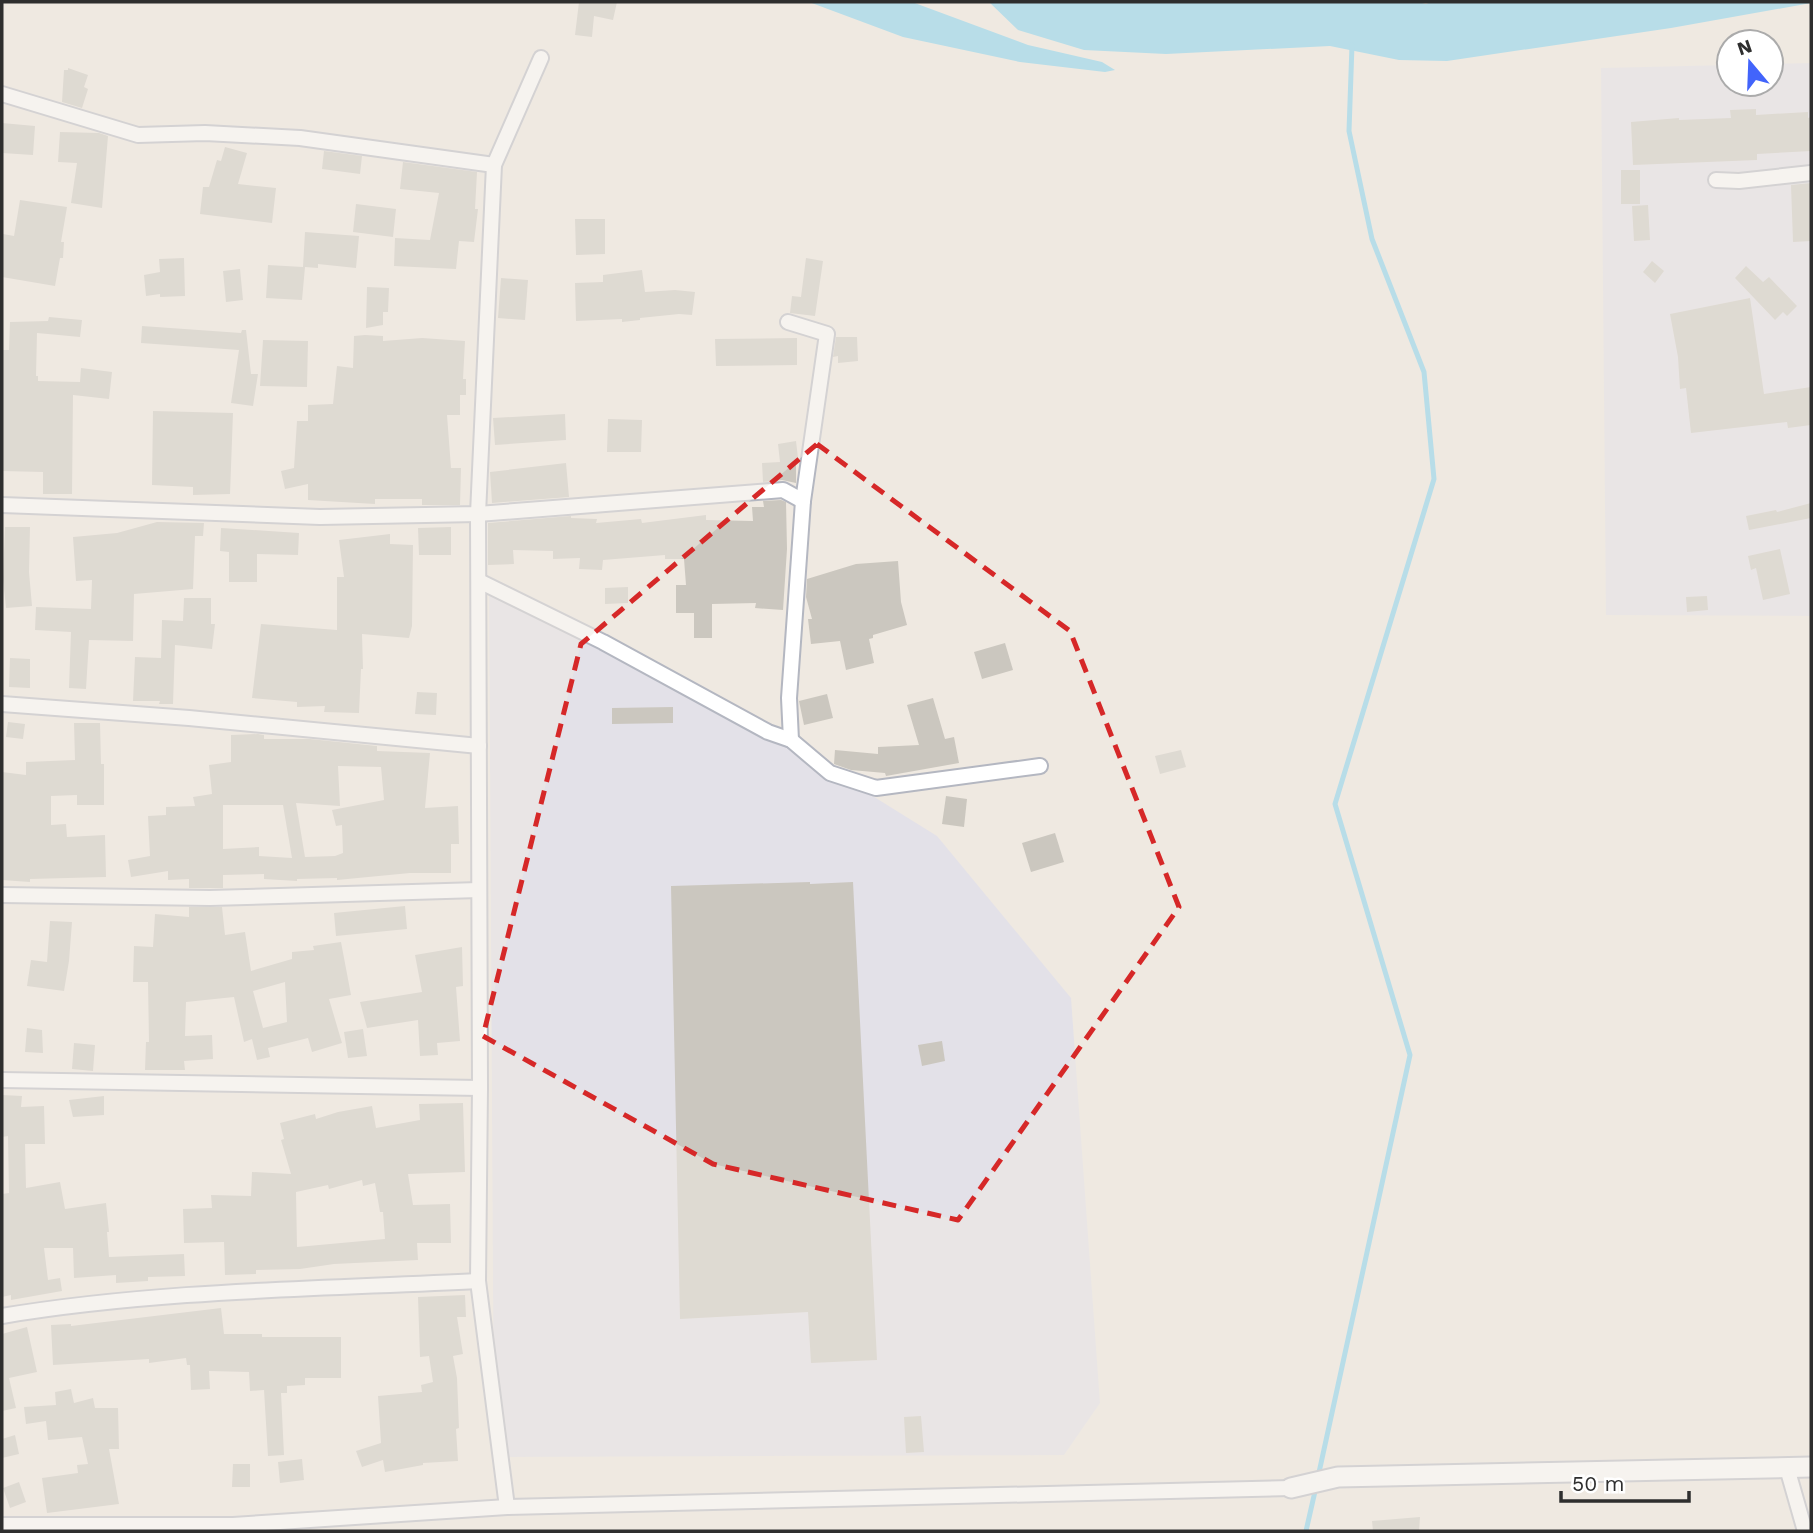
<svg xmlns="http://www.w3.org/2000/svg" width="1813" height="1533" font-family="'Work Sans',sans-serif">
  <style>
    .industrial { fill: #e3e1e8 }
    .water { fill: #75cff0 }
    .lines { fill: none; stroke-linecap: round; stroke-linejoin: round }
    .stream { stroke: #75cff0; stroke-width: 5 }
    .building { fill: #cbc7bf; fill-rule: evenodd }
    .minor-casing { stroke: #b4b7c1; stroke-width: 18 }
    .tertiary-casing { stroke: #b4b7c1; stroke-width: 23 }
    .minor { stroke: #fff; stroke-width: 14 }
    .tertiary { stroke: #fff; stroke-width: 19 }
    .marked { fill: none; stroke: #d62828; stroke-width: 5; stroke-dasharray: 14 9; stroke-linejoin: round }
  </style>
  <rect width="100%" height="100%" fill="#efe9e1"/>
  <g class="industrial">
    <path d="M1811,63V616L1606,615L1601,68L1729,65V84H1771V64Z"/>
    <path d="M489,582L662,665L937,836L1071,998L1100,1403L1064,1455L494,1457Z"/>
  </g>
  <g class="water">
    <path d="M809,2H912L1028,45L1102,62L1115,70L1105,72L1020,62L903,37Z"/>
    <path d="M989,2H1418L1426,4L1431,2L1811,3L1671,28L1447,61L1399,60L1330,46L1166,54L1084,50L1018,30Z"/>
  </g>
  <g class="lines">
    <g class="stream">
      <path d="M1318,1477L1410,1055L1335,804L1434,479L1424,372L1372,239L1349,131L1352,45"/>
      <path d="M1306,1531L1316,1487"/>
    </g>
  </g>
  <g class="building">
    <path d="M579,2H617L613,20L594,16L592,37L575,35Z"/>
    <path d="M68,68L88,75L84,87L88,89L82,108L62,102L64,70H68Z"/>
    <path d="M1756,109V115L1808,112V118L1811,117V151L1757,154V160L1633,165L1631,122L1679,118V120L1731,118L1730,110Z"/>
    <path d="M2,123L35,126L33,155L2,153Z"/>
    <path d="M60,132L99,133L108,136L102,208L71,203L77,163L58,162Z"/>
    <path d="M225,147L247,153L238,184L276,188L272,223L200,214L203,187H209L217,160L221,161Z"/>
    <path d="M324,151L362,156L360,174L322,169Z"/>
    <path d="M403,162L477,172L475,209H478L474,242L459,241L456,269L394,266L395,238L430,240L439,193L400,189Z"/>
    <rect x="1621" y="170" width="19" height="34"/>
    <path d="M1811,183V241L1793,242L1791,185Z"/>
    <path d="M20,200L67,207L61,242H64L63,258H60L55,286L2,277L3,234L14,236Z"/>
    <path d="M356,204L396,209L393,237L353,232Z"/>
    <path d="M1648,205L1650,240L1634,241L1632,206Z"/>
    <path d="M575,219H605V254L576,255Z"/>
    <path d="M305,232L359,236L356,268L318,264V268L305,267L302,300L266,298L268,265L303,267Z"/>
    <path d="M184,258L185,296L160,297V294L146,296L144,275L160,272L159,259Z"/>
    <path d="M806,258L823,261L815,316L790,313L792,296L801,297Z"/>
    <path d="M1652,261L1664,271L1655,283L1643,272Z"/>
    <path d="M1746,266L1763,282L1769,277L1797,306L1787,316L1783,312L1775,320L1735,278Z"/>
    <path d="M240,269L243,300L226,302L223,271Z"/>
    <path d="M642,270L645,292L675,290L695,292L692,315L679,314L640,318V320L622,322V319L576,321L575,283L603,282V275Z"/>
    <path d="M501,278L528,280L525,320L498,318Z"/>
    <path d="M367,287L389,288L388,312H383V325L366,328Z"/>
    <path d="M1750,298L1764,394L1811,387V425L1788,428L1787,422L1691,433L1686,388L1680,389L1678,357L1670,314Z"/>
    <path d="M49,317L82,320L80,337L37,333L36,376H38V381L80,382L81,368L112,372L109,399L73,395L72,494H43V472L2,471V350H9L10,322L48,321Z"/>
    <path d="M142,326L241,333L242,330H246L251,374H258L253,406L231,403L239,350L141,343Z"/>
    <path d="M365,335L383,336V341L422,338L465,341L463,379H466V395H460V415H447L451,468H461L460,505H422V499H375V504L308,500V484L285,489L281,471L294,468L297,421H308V405L333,404L337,366L353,368L354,336Z"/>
    <path d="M836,337H857L858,361L838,363V356L833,357Z"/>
    <path d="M797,338V365L716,366L715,339Z"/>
    <path d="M263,340L308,341L307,387L260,386Z"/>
    <path d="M153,411L233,413L230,494L193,495V487L152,485Z"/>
    <path d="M565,414L566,440L495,445L493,418Z"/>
    <path d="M608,419L642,420L641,452H607Z"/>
    <path d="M796,441L798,458H796V483L782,480L763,482L762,463L780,462L778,444Z"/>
    <path d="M566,463L569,497L492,503L490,472Z"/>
    <path d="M781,500L786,502L787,549L783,610L755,608L756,603L712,604V638H694V613H676V585H686L684,559H665V555L603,560L602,570L579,569L580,558L553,559V551L513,550L514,564L488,565V523L571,516V518L597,519L596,523L641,519L642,523L706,515V520L753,521L752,507H764L763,501Z"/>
    <path d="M1811,503V518L1749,530L1746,516L1776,510L1777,512Z"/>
    <path d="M157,522L204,523L203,536H195L193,589L134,594L133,641L89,640L86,689L69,688L71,632L35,630L36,607L91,609L92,580L76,581L73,537L117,533Z"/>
    <path d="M5,527H30L29,572L32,606L6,608L3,579Z"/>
    <path d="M451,527V555H419L418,528Z"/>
    <path d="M221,528L299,533L298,555L257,554V582H229V552L220,551Z"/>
    <path d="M390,534V544L413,545L412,626L409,638L362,634L363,669H361L359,713L324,712L325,706L297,707V702L252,698L261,624L337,630V577H344L339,540Z"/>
    <path d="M1780,549L1790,594L1763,600L1756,568L1751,570L1748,556Z"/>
    <path d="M898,561L901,602L907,625L873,635V638L869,639L874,663L846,670L840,641L811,644L808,619H812L806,597L807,579L856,564Z"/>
    <path d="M628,587V603L605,604V588Z"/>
    <path d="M1707,596L1708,610L1687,612L1686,597Z"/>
    <path d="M184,598H211V624H215L212,649L175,645L173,704H159L160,701H133L135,657L161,658L162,620L183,621Z"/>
    <path d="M1005,643L1013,670L982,679L974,652Z"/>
    <path d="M10,658L30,659V688L9,687Z"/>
    <path d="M417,692L437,693L436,715L415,714Z"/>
    <path d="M827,694L833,718L804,725L799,701Z"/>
    <path d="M933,698L945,739L954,737L959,763L886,776L885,773L851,770L834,764L835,750L878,754V747L919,745L907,705Z"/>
    <path d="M673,707V723L612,724V708Z"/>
    <path d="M8,722L25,724L23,739L6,737Z"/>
    <path d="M74,723H100L101,764H104V805H77V795L51,796V825L66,824L67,837L105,835L106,877L30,879V882L2,880V772L26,775V762L75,760Z"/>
    <path d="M258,734L264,735V739H310L377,746V751L430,753L425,808L458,806L459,844H451V873H410L337,880V878L297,879V881L264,879V874L223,875V888H189V879L168,880V871L131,877L128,860L150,856L148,816L166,815V807L195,806L193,797L212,794L209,765L231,762V735ZM338,766L381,767L384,800L332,810L336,826L342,825L343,853L335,856L305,857L296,803L340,806ZM223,805H283L292,858L259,856V847L223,849Z"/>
    <path d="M1181,750L1186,767L1160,774L1155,756Z"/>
    <path d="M946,796L967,799L964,827L942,824Z"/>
    <path d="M1055,833L1064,862L1031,872L1022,843Z"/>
    <path d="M810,882V884L853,882L877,1360L811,1363L808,1312L680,1319L671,886Z"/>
    <path d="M405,906L407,929L336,936L334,913Z"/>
    <path d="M189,907H222L225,935L245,932L251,971L292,959V952L314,950L313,946L341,942L351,995L329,999L342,1043L312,1052L308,1038L268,1048L270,1057L257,1060L252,1039L244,1042L234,997L186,1002L185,1036L212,1035L213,1059L184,1061L185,1070H145L146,1042H149L148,982H133L134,946L153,947L155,914L189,917ZM285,982L287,1022L263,1028L253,991Z"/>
    <path d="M50,921L72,922L69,961L64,991L27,986L31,960L47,962Z"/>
    <path d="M462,947L463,986L456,987L460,1041L437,1043L438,1055L420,1056L418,1020L367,1028L360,1002L422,992L415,955Z"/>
    <path d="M27,1028L42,1030L43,1053L25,1052Z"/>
    <path d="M363,1029L367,1056L348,1058L344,1032Z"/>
    <path d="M942,1041L945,1061L922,1066L918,1045Z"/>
    <path d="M74,1043L95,1045L93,1071L72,1069Z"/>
    <path d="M2,1095L22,1096L21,1107L44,1106L45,1144H25L26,1188L60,1182L65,1209L106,1203L109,1232H107L109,1257L184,1254L185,1276L148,1277V1281L116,1283V1275L74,1278L73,1248H44L48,1280L60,1278L62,1291L11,1300V1295L2,1297V1194L9,1193L8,1136L2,1137Z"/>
    <path d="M104,1096V1115L73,1117L69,1100Z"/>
    <path d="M463,1103L465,1172L408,1174L413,1205L450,1204L451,1243H417L418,1260L334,1264L300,1269L256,1270V1274L225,1275L224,1242L184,1243L183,1209L212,1208L211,1195L251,1196L252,1172L291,1174L281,1140L284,1139L280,1123L315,1114L316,1119L338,1112L372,1106L376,1128L420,1120L419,1104ZM362,1180L363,1186L375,1183L380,1212H383L385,1239L297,1247L296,1192L328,1185L329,1189Z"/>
    <path d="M465,1295L466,1317H457L463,1354L453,1356L457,1378L459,1428L456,1429L458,1461L423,1463V1465L385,1472L383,1460L362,1467L356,1451L381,1443L378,1396L422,1392L421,1385L433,1382L429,1356L420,1357L418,1297Z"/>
    <path d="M221,1308L224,1334H262V1337H341V1378H305V1385L287,1386V1393H281L284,1455L268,1456L264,1390L250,1391L249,1372L209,1371L210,1389L191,1390L190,1365H187L186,1358L149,1363V1359L53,1365L51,1325L71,1324V1326Z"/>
    <path d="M27,1327L37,1372L9,1378L16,1408L2,1411V1334Z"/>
    <path d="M71,1389L74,1403L93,1398L95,1408H118L119,1449H109L119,1504L47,1513L42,1478L78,1473L77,1465L88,1464L82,1437L48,1440L46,1421L26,1424L24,1407L56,1405L55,1392Z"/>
    <path d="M921,1416L924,1452L906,1453L904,1417Z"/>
    <path d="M15,1435L19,1454L2,1458V1439Z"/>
    <path d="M302,1459L304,1480L280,1483L278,1462Z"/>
    <path d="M233,1464H250V1487H232Z"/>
    <path d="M19,1482L26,1502L10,1508L3,1488Z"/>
    <path d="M1420,1517L1419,1531H1373L1372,1521Z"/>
  </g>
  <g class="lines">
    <g class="minor-casing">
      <g id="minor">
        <path d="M2,94L138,135L205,133L300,138L494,165L541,58"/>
        <path d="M494,165L478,514L480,1088L478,1281L507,1507"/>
        <path d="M1716,180L1739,181L1811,173"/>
        <path d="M788,322L827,334L803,501L789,698L791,740"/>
        <path d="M2,505L320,517L478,514L783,490L803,501"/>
        <path d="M479,581L603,642L768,732L791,740L830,773L876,788L1040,766"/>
        <path d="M2,704L189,718L479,746"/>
        <path d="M2,895L210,898L479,890"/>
        <path d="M2,1080L480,1088"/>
        <path d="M2,1316C158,1290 320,1289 478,1281"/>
        <path d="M1787,1468L1805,1531"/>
        <path d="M2,1525H233L507,1507L1291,1488"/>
      </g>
    </g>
    <g class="tertiary-casing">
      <path id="tertiary" d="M1291,1488L1338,1477L1811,1467"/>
    </g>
    <use href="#minor" class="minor"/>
    <use href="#tertiary" class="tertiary"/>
  </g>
  <path d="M0 0H1813V1533H0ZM817,444L1070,631L1179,907L958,1220L713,1164L483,1036L581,644Z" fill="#efe9e1" fill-opacity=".55" fill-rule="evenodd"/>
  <path class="marked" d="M817,444L1070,631L1179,907L958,1220L713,1164L483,1036L581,644Z"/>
  <rect width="1813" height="1533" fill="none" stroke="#2e2e2e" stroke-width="7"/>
  <g transform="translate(1750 63) rotate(341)"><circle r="33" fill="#ffffff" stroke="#ababab" stroke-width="2"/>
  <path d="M0-5L12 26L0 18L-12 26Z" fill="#4264fb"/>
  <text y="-10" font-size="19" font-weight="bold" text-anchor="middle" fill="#2e2e2e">N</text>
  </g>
  <path d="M1561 1491v10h128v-10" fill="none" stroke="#2e2e2e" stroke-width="3.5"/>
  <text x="1572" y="1491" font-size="21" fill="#2e2e2e" stroke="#ffffff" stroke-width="5" paint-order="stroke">50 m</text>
</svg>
